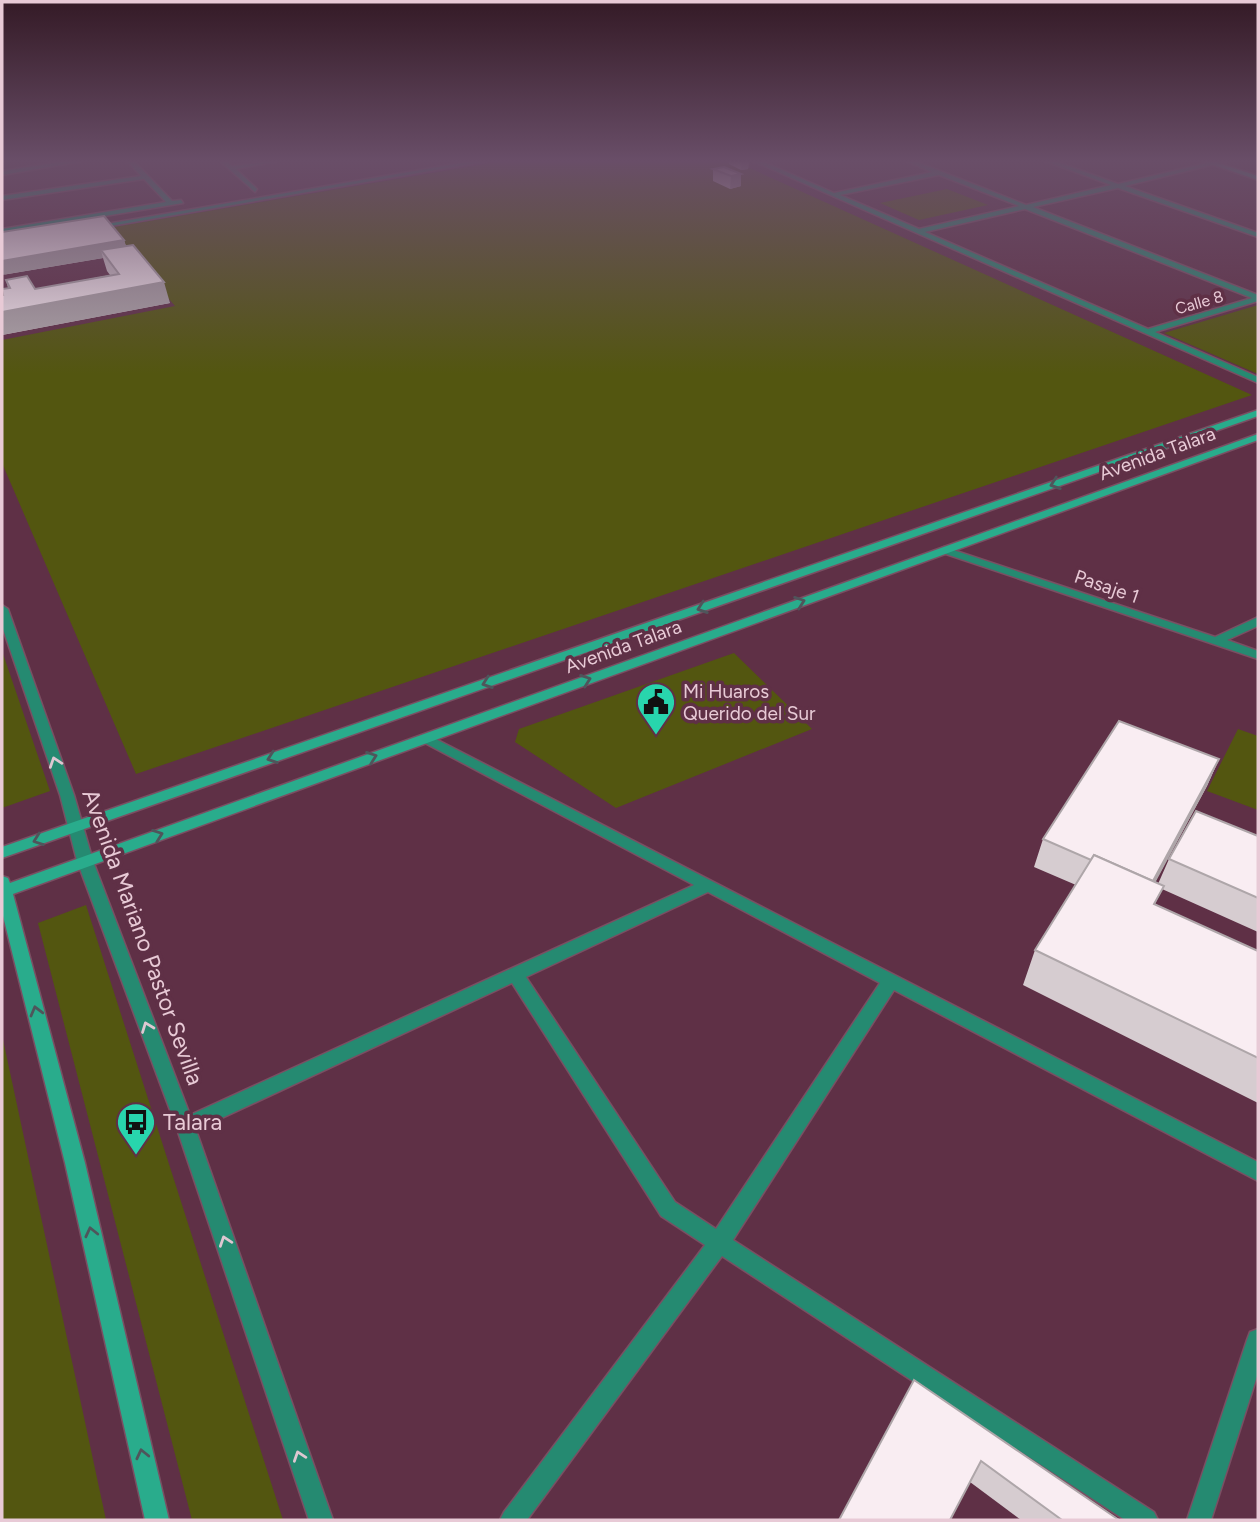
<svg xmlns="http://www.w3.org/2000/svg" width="1260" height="1522" font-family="Figtree,sans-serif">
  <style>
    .green { fill: #535610 }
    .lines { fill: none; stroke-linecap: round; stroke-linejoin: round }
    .street-casing { stroke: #7a4f63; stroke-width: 3 }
    .secondary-casing { stroke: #7a4f63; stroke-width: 3 }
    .street { fill: #258a71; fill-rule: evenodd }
    .secondary { fill: #29ac8c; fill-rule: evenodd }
    .wall { fill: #d6ccd0 }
    .shaded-wall { fill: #aea6a9 }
    .building { fill: #f9edf2; stroke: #aea6a9; stroke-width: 2 }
    .oneway { stroke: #4f555b }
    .oneway2 { stroke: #dec7d1 }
    .labels { text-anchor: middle; stroke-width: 7; stroke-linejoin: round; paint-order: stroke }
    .far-street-label { font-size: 16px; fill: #e8cad6; stroke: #5f3046 }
    .street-label { font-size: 19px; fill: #e8cad6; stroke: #5f3046 }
    .poi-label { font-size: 19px; fill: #e8cad6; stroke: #5f3046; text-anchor: start }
    .near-street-label { font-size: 23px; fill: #e8cad6; stroke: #5f3046 }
    .near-poi-label { font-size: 23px; fill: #e8cad6; stroke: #5f3046; text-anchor: start }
  </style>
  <rect width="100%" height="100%" fill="#5f3046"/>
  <g class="green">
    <path d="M503,161H734L1252,395L136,774L2,463V340L175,306L108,228Z"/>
    <path d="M947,189L988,205L919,220L880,203Z"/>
    <path d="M1258,305V374L1164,333Z"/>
    <path d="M2,651L50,791L2,808Z"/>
    <path d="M734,653L812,729L616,808L515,742L519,729Z"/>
    <path d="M1238,729L1258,736V810L1207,791Z"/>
    <path d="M86,905L283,1520H192L38,923Z"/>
    <path d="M2,1035L106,1520H2Z"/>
  </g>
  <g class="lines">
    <g class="street-casing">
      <g id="street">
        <path d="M66,161H83L2,175V171Z"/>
        <path d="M127,161H134L172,201L181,200L183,203L2,233V229L166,202L144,179L2,200V196L141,176Z"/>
        <path d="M220,161H227L232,166L278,161L236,169L257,189L255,192Z"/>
        <path d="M472,161H488L93,229L89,227Z"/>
        <path d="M753,161H762L834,193L932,172L906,161H915L1026,205L1111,185L1045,161H1055L1118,184L1215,161H1228L1125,186L1258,233V237L1118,188L1033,207L1258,295V301L1155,332L1258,377V383ZM939,175L1019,206L919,229L840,195ZM1025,209L1252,298L1148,329L925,232Z"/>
        <path d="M944,547L1215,637L1258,617V626L1227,640L1258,651V659L940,552L938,550Z"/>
        <path d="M2,605L8,609L74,795L93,861L190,1115L694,885L421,741L419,738L426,734L1258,1162V1181L894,990L733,1240L1154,1512L1158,1520H1125L722,1256L527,1520H500L504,1512L705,1245L661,1216L512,983L196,1130L333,1520H309L176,1126L77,861L60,795L2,626ZM708,892L880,983L716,1229L675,1202L526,977Z"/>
        <path d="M1258,1329V1373L1211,1520H1187L1247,1340L1250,1332Z"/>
      </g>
    </g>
    <g class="secondary-casing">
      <g id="secondary">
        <path d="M1202,161H1212L1258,176V180Z"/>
        <path d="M1258,410V416L2,858V847Z"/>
        <path d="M1258,434V440L13,894L85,1163L169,1520H145L65,1163L2,912V876L8,878L10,883Z"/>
      </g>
    </g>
    <use href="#street" class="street"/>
    <use href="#secondary" class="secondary"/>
  </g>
  <g class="wall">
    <path d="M729,161H749L748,169L741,170L729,164Z"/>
    <path d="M713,169L741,174V186L730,189L713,181Z"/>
    <path d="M124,240L126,246L170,303L2,335V289L8,288L6,280L35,289L110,275L107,271L103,258L2,275Z"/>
    <path d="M1219,759L1207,786L1155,882L1158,884L1169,859L1258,836V932L1162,889L1155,904L1258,951V1103L1023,985L1035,950L1076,885L1034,867L1043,839Z"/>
    <path d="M914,1380L1119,1520H1021L970,1482Z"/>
  </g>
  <g class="shaded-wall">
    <path d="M742,161H749L748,169L741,170Z"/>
    <path d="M741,174V186L730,189L731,176Z"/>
    <path d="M124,240L128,253L101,250L103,258L2,275V261Z"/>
    <path d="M164,282L170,303L2,335V312Z"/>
    <path d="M1219,759L1207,786L1139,913L1151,885Z"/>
  </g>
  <g class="building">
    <path d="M724,167L741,174L731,176L713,169Z"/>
    <path d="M104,216L124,240L2,261V232Z"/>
    <path d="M133,245L164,282L2,312V295H3L2,289L10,288L6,280L27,276L35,289L119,274L101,250Z"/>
    <path d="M1119,721L1219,759L1153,881L1094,855L1091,860L1043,839Z"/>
    <path d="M1196,811L1258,836V898L1169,859Z"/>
    <path d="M1094,855L1164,886L1154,904L1258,951V1058L1035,950Z"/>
    <path d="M914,1380L1119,1520H1062L981,1461L950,1520H839Z"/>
  </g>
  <defs><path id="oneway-chevron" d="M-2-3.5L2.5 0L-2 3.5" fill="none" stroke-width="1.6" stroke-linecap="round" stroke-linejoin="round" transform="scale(1.75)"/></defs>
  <g class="oneway">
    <use href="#oneway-chevron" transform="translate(1055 484) rotate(161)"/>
    <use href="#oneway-chevron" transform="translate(800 602) rotate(-20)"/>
    <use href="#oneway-chevron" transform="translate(702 608) rotate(161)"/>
    <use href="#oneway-chevron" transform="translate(586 680) rotate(-20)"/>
    <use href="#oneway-chevron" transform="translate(487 683) rotate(161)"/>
    <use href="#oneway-chevron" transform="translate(372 757) rotate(-20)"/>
    <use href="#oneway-chevron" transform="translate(272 758) rotate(161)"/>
    <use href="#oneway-chevron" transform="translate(158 835) rotate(-20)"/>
    <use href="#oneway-chevron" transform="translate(38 840) rotate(160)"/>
    <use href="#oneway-chevron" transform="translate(36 1011) rotate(-105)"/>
    <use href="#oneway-chevron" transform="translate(91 1232) rotate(-103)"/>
    <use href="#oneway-chevron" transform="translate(142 1454) rotate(-103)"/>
  </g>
  <g class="oneway2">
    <use href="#oneway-chevron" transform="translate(55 762) rotate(-109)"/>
    <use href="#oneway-chevron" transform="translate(147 1027) rotate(-111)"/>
    <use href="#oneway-chevron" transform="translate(225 1241) rotate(-109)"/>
    <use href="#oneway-chevron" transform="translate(299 1456) rotate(-109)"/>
  </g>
  <linearGradient id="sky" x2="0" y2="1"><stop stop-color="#341a26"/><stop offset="0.43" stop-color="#694e68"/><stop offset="1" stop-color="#694e68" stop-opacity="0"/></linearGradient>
  <rect width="1260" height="374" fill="url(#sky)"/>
  <defs>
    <g id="civic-pin" transform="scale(2.0125)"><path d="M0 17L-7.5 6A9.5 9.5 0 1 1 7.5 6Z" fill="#28d5ad" stroke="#5f3046"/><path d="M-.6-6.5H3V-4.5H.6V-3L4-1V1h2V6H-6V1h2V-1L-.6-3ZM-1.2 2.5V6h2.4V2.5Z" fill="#111"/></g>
    <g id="bus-pin" transform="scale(2.0125)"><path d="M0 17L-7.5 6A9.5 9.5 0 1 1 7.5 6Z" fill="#28d5ad" stroke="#5f3046"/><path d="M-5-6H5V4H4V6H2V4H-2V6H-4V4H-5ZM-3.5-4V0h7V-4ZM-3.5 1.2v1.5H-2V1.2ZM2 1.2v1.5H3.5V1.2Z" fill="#111"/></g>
  </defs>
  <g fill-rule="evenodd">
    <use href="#civic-pin" x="656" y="702"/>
    <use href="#bus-pin" x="136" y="1122"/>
  </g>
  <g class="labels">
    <g class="far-street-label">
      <text transform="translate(1199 302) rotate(-16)" y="6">Calle 8</text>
    </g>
    <g class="street-label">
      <text transform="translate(1157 453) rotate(-20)" y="7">Avenida Talara</text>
      <text transform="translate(1107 586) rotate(19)" y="7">Pasaje 1</text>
      <text transform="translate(623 646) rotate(-20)" y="7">Avenida Talara</text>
    </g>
    <g class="poi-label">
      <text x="683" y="698">Mi Huaros<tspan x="683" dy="22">Querido del Sur</tspan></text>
    </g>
    <g class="near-street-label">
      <text transform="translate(143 937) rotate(70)" y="8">Avenida Mariano Pastor Sevilla</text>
    </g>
    <g class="near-poi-label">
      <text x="163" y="1130">Talara</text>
    </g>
  </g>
  <rect width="1260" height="1522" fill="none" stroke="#e8cad6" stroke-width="7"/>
</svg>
